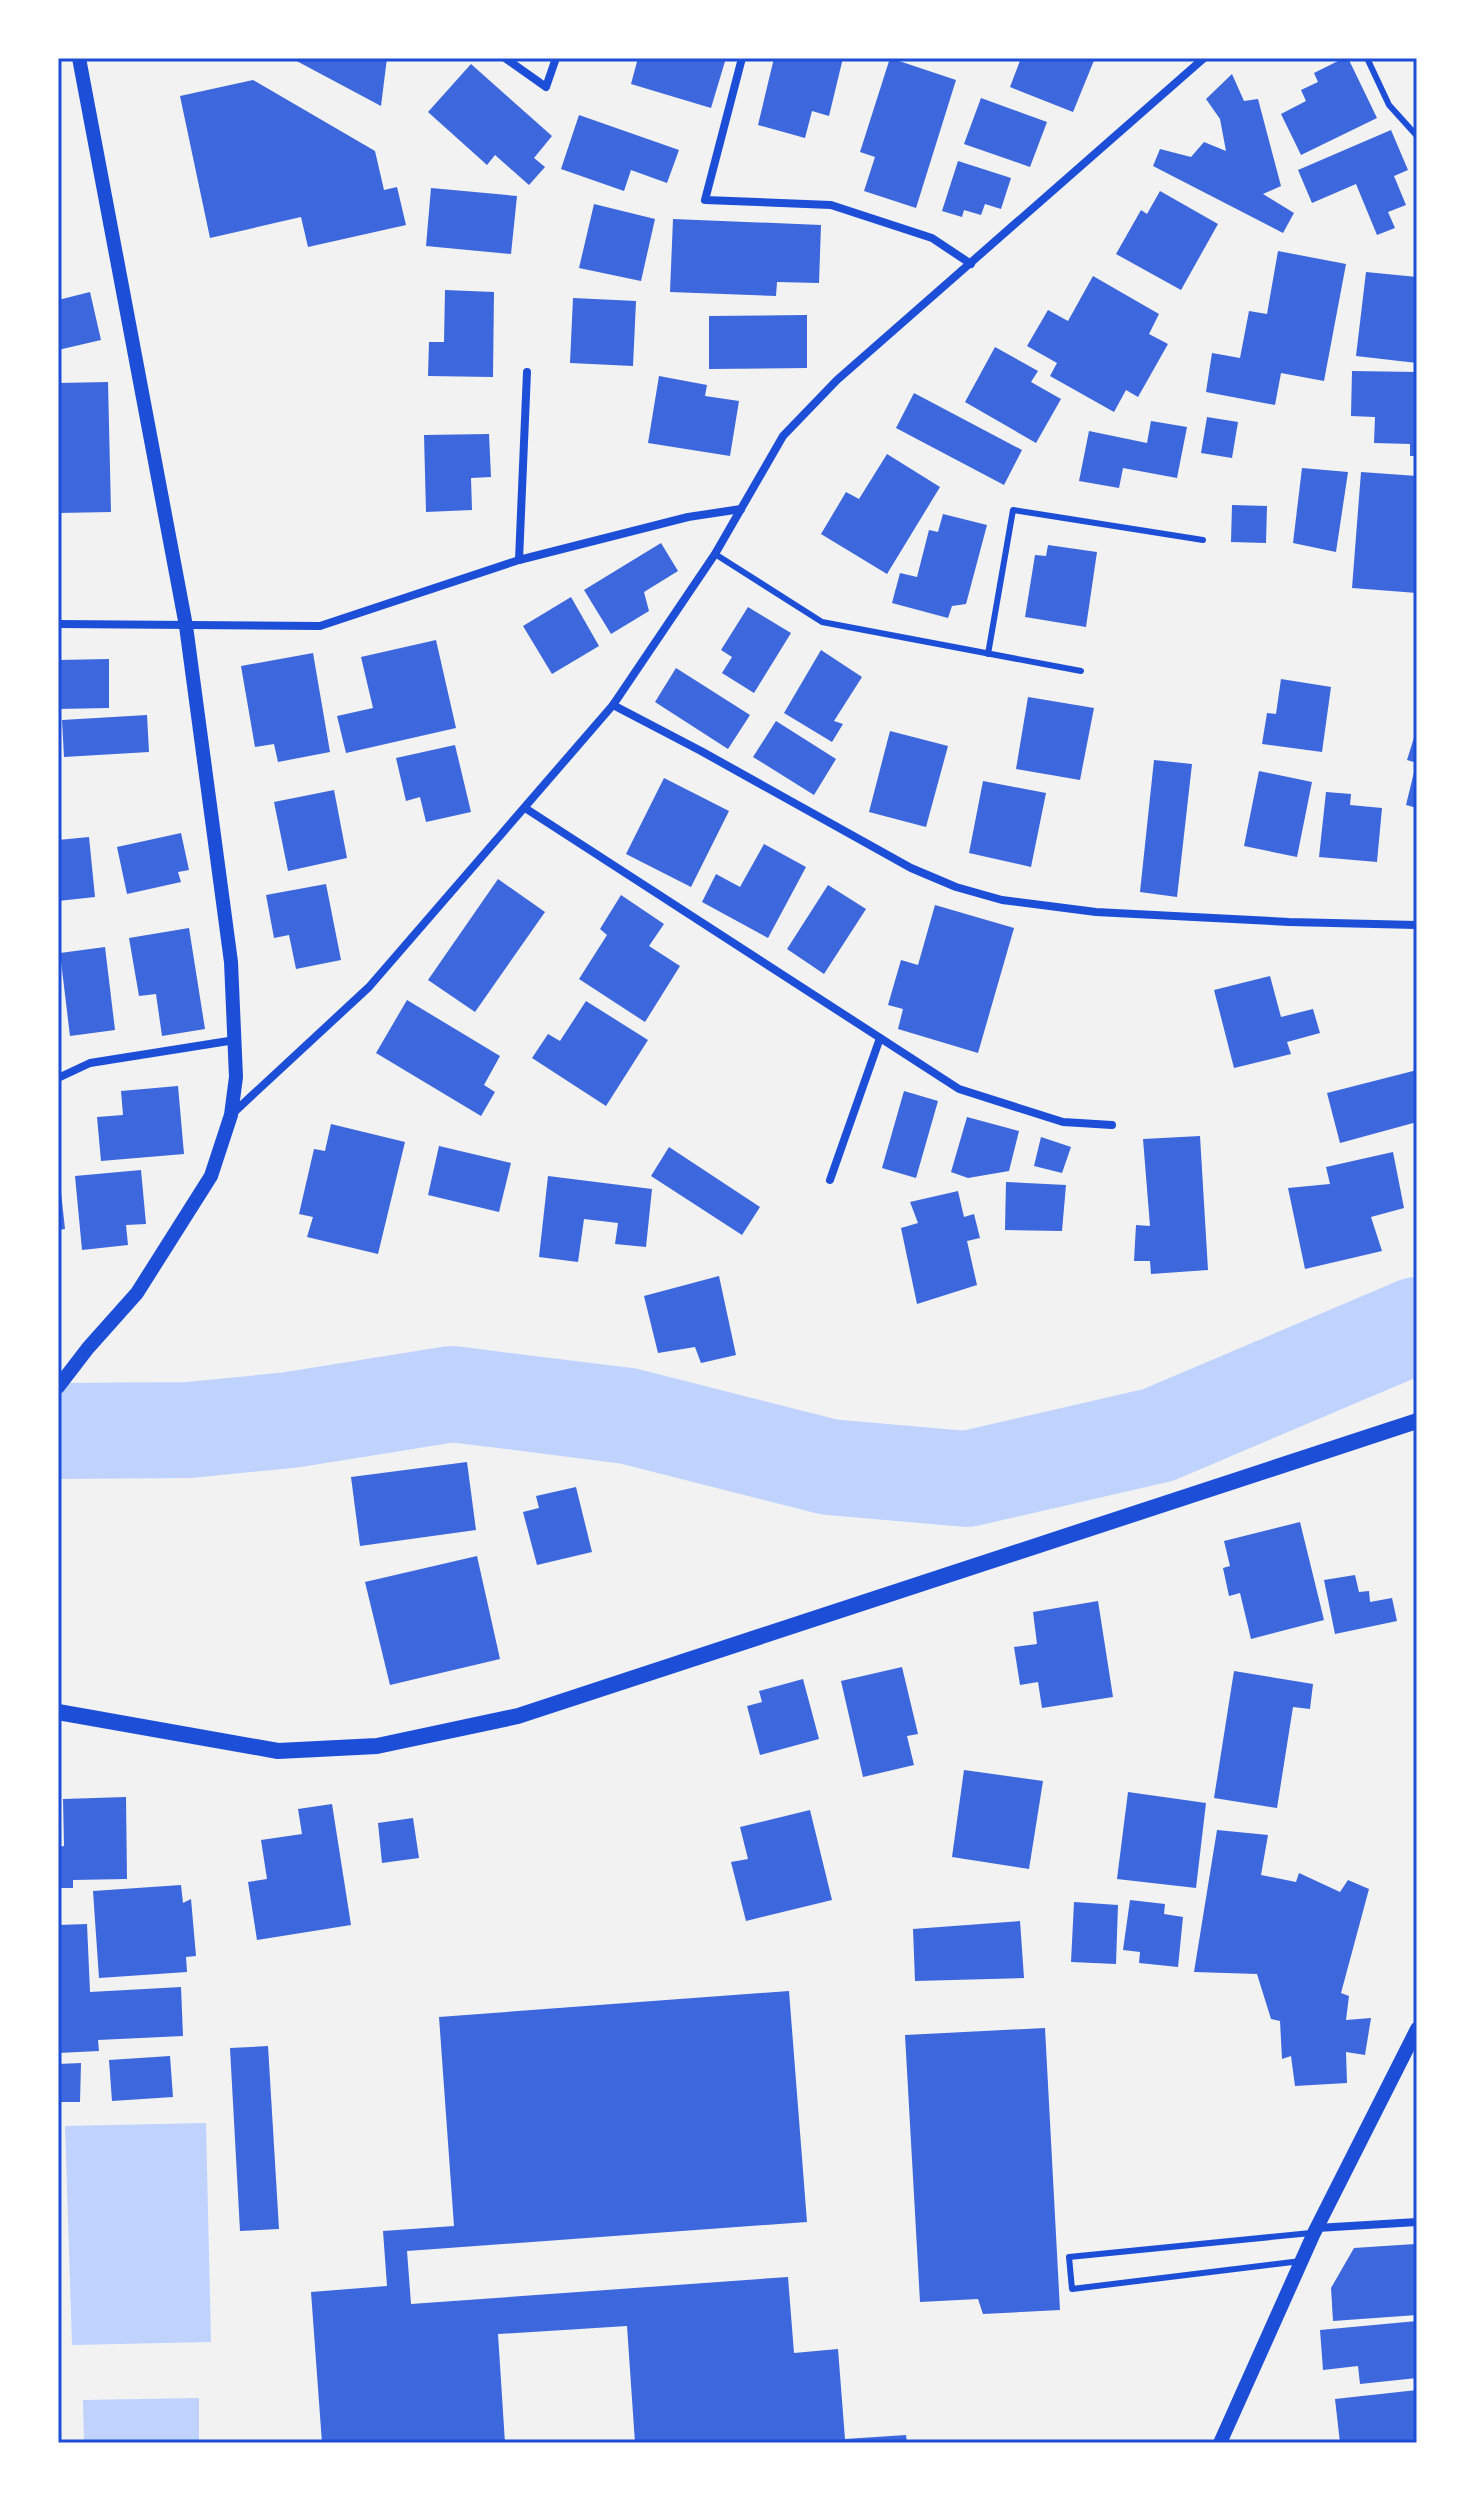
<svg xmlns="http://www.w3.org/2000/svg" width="1475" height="2501" font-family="'Noto Sans',sans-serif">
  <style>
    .water { fill: #bfd3fe }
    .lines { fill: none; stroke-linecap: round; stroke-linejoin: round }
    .river { stroke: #bfd3fe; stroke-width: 96 }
    .building { fill: #3d67dc }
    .service { stroke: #1d4ed8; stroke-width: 6 }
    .minor { stroke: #1d4ed8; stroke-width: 8 }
    .tertiary { stroke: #1d4ed8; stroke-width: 14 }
    .secondary { stroke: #1d4ed8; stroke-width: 16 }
    .neatline { fill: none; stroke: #1d4ed8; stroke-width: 3 }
  </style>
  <rect width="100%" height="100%" fill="#f2f2f2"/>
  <g class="water">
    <path d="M206,2123L211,2342L72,2345L65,2126Z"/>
    <path d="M199,2398V2443H84L83,2400Z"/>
  </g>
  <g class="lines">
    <path class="river" d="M58,1431L189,1430L290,1420L452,1394L628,1416L829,1467L967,1479L1158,1435L1417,1325"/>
  </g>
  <g class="building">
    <path d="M291,58H387L381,106Z"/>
    <path d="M638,58H726L711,108L631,84Z"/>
    <path d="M774,58H843L829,116L812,111L805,138L758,125Z"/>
    <path d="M890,58L956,80L916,208L864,191L875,157L860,152Z"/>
    <path d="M1021,58H1095L1073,112L1010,87Z"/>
    <path d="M1344,58H1348L1377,118L1301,155L1281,114L1306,101L1301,90L1318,82L1314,73Z"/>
    <path d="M471,64L552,136L534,158L545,167L529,185L495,155L487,165L428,112Z"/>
    <path d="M1232,74L1244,101L1258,99L1281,186L1263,194L1294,213L1283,233L1153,166L1160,149L1191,157L1204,142L1226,151L1220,119L1206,99Z"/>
    <path d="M253,80L375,151L384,190L397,187L406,225L308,247L301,217L210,238L180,96Z"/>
    <path d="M981,98L1047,122L1030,167L964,144Z"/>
    <path d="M579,115L679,150L667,183L631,170L624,191L561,169Z"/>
    <path d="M1391,130L1408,170L1394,176L1406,205L1388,212L1395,228L1377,235L1356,184L1312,203L1298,170Z"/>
    <path d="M958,161L1011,178L1001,209L985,204L981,215L964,210L962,217L942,211Z"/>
    <path d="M431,188L517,196L511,254L426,246Z"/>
    <path d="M1160,191L1218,224L1181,290L1116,254L1141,210L1147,214Z"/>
    <path d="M594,204L655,219L641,281L579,268Z"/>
    <path d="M673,219L821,225L819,283L777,282L776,296L670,292Z"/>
    <path d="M1278,251L1346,264L1324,381L1281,373L1275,405L1206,392L1212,353L1240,358L1249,311L1267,314Z"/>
    <path d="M1366,272L1417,277V363L1356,356Z"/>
    <path d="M1093,276L1159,314L1149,334L1168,344L1138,397L1126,390L1114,412L1050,376L1057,363L1027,346L1048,310L1068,321Z"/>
    <path d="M445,290L494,292L493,377L428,376L429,342H444Z"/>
    <path d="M90,292L101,340L58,350V300Z"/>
    <path d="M573,298L636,301L633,366L570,363Z"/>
    <path d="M807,315V368L709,369V316Z"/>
    <path d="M995,347L1038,371L1031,382L1061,399L1036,443L965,402Z"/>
    <path d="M1352,371L1417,372V456H1410V444L1374,443L1375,417L1351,416Z"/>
    <path d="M659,376L707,385L705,396L739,401L730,456L648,443Z"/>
    <path d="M108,382L111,512L58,513V383Z"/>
    <path d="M914,393L1022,450L1004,485L896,428Z"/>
    <path d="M1207,417L1238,422L1232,458L1201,453Z"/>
    <path d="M1151,421L1187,427L1177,478L1123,468L1119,488L1079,481L1089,431L1147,443Z"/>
    <path d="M489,434L491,477L471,478L472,510L426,512L424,435Z"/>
    <path d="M887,454L940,487L887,574L821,534L846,492L859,499Z"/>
    <path d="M1302,468L1348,472L1336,552L1293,543Z"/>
    <path d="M1361,472L1417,476V593L1352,588Z"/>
    <path d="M1232,505L1267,506L1266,543L1231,542Z"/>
    <path d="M943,514L987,525L966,604L952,606L948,618L892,603L900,573L917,577L929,530L938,532Z"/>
    <path d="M661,543L678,571L644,592L649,611L611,634L584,590Z"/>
    <path d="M1048,545L1097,552L1086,627L1025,617L1035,555L1046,556Z"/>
    <path d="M571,597L599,646L552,674L523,626Z"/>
    <path d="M748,607L791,633L754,693L722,673L732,657L721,650Z"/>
    <path d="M436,640L456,728L346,753L337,716L373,708L361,657Z"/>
    <path d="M821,650L862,677L834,721L843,724L832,742L784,713Z"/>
    <path d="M313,653L330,752L278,762L274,744L255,747L241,666Z"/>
    <path d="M109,659V708L58,709V660Z"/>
    <path d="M676,668L750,715L728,749L655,702Z"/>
    <path d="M1281,679L1331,687L1322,752L1262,744L1267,713L1276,714Z"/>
    <path d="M1028,697L1094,708L1080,780L1016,769Z"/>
    <path d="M147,715L149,752L64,757L62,720Z"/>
    <path d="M776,721L836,759L814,795L753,757Z"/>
    <path d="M1417,728V763L1407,760Z"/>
    <path d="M890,731L948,746L926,827L869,812Z"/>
    <path d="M455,745L471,812L426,822L420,797L406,801L396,758Z"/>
    <path d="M1154,760L1192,764L1177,897L1140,892Z"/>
    <path d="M1416,764H1417V808L1406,805Z"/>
    <path d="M1259,771L1312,782L1297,857L1244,846Z"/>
    <path d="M664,778L729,811L691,887L626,854Z"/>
    <path d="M983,781L1046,793L1031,867L969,853Z"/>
    <path d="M334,790L347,858L288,871L274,802Z"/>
    <path d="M1326,792L1351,794L1350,805L1382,808L1377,862L1319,857Z"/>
    <path d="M181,833L189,870L178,872L181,882L127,894L117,847Z"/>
    <path d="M89,837L95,897L58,901V840Z"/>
    <path d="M764,844L806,867L768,938L702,902L716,874L740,887Z"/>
    <path d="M498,879L545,912L475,1012L428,980Z"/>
    <path d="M326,884L341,960L296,969L289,935L274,938L266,895Z"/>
    <path d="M828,885L866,909L824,974L787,949Z"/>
    <path d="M621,895L664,924L649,946L680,966L645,1022L579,979L607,935L600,929Z"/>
    <path d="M935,905L1014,928L978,1053L898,1029L903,1009L888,1005L901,960L918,965Z"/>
    <path d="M189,928L205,1029L162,1036L156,994L139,996L129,938Z"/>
    <path d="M105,947L115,1030L70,1036L60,953Z"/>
    <path d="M1270,976L1281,1017L1313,1009L1320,1033L1287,1042L1291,1054L1234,1068L1214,990Z"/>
    <path d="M407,1000L500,1056L484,1085L495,1092L481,1116L376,1053Z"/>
    <path d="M586,1001L648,1040L606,1106L532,1058L548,1034L560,1041Z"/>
    <path d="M1417,1070V1122L1340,1143L1327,1093Z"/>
    <path d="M178,1086L184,1154L101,1161L97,1117L123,1115L121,1091Z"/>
    <path d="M904,1091L938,1101L916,1178L882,1168Z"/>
    <path d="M967,1117L1019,1131L1009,1171L968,1178L951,1172Z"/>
    <path d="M331,1124L405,1142L378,1254L307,1237L313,1217L299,1214L314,1149L325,1151Z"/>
    <path d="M1200,1136L1208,1270L1151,1274L1150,1261H1134L1136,1225L1150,1226L1143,1139Z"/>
    <path d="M1041,1137L1071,1147L1062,1173L1034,1166Z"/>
    <path d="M439,1146L511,1163L499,1212L428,1195Z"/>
    <path d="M669,1147L760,1207L742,1235L651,1176Z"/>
    <path d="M1393,1152L1404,1208L1371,1217L1382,1251L1305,1269L1288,1188L1330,1184L1326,1167Z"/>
    <path d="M141,1170L146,1224L126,1225L128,1245L82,1250L75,1176Z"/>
    <path d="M548,1176L652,1189L646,1247L615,1244L618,1223L584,1219L578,1262L539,1257Z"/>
    <path d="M1006,1182L1066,1185L1062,1231L1005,1230Z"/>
    <path d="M58,1183H60L65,1229L58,1230Z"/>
    <path d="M958,1191L964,1217L974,1214L980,1238L967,1241L977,1285L917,1304L901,1228L918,1223L910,1202Z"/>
    <path d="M719,1276L736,1355L701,1363L695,1347L658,1353L644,1296Z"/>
    <path d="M467,1462L476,1530L360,1546L351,1477Z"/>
    <path d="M576,1487L592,1552L537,1565L523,1512L539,1508L536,1496Z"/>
    <path d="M1300,1522L1324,1620L1251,1639L1240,1593L1229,1596L1223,1568L1230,1566L1224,1541Z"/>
    <path d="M477,1556L500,1659L390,1685L365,1582Z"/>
    <path d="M1355,1575L1359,1592L1369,1591L1370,1602L1392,1598L1397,1621L1335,1634L1324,1580Z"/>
    <path d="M1098,1601L1113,1697L1042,1708L1038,1682L1020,1685L1014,1647L1037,1644L1033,1612Z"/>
    <path d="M902,1667L918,1734L907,1736L914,1765L863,1777L841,1681Z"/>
    <path d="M1234,1671L1313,1684L1310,1709L1293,1707L1277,1808L1214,1798Z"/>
    <path d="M803,1679L819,1739L760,1755L747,1706L762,1702L759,1691Z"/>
    <path d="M964,1770L1043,1781L1029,1869L952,1857Z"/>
    <path d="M1128,1792L1206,1803L1196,1888L1117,1879Z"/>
    <path d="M126,1797L127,1879L73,1880V1888H58V1847L64,1846L63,1799Z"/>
    <path d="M332,1804L351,1925L257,1940L248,1882L267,1879L261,1840L302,1834L298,1809Z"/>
    <path d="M810,1810L832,1900L746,1921L731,1862L748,1859L740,1827Z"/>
    <path d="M413,1818L419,1858L382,1863L378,1823Z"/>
    <path d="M1217,1830L1268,1835L1261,1875L1296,1882L1299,1873L1340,1892L1348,1880L1369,1889L1341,1993L1349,1996L1346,2020L1371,2018L1365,2055L1346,2052L1347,2083L1295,2086L1291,2056L1282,2059L1280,2021L1271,2019L1257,1974L1194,1972Z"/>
    <path d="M181,1885L183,1903L191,1899L196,1956L186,1957L187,1972L99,1978L93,1891Z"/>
    <path d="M1130,1900L1165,1904L1164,1914L1183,1917L1178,1967L1139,1963L1140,1952L1123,1950Z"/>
    <path d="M1074,1902L1118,1905L1116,1964L1071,1962Z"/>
    <path d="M1020,1921L1024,1978L915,1981L913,1929Z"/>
    <path d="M87,1924L90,1992L181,1987L183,2036L98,2040L99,2051L58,2053V1925Z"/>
    <path d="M789,1991L807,2222L407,2251L411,2304L788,2277L794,2353L838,2349L845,2439L906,2435L907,2443H635L627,2326L498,2334L505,2443H322L311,2292L387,2286L383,2231L454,2226L439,2017Z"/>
    <path d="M1045,2028L1060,2310L983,2314L978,2299L920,2302L905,2035Z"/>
    <path d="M268,2046L279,2229L240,2231L230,2048Z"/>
    <path d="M170,2056L173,2097L112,2101L109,2060Z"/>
    <path d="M81,2063L80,2102H58V2064Z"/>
    <path d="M1415,2244L1417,2315L1333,2321L1331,2288L1354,2248Z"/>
    <path d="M1417,2321V2378L1360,2384L1358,2366L1323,2370L1320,2330Z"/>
    <path d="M1417,2390V2443H1409V2441L1340,2443L1335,2399Z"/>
  </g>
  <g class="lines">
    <g class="service">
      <path d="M1367,58L1389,105L1417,136"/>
      <path d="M715,554L822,622L1081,671"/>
      <path d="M988,654L1013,510L1203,540"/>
      <path d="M1301,2261L1072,2289L1069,2257L1311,2233"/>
    </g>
    <g class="minor">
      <path d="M505,58L546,87L556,58"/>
      <path d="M742,58L705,200L831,205L932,238L971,264"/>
      <path d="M519,560L527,372"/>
      <path d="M58,624L320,626L519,560L688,517L741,509"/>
      <path d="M613,705L701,751L911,868L956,887L1002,900L1096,912L1289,922L1417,925"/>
      <path d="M525,808L959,1089L1063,1122L1112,1125"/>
      <path d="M58,1078L90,1063L235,1040"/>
      <path d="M231,1115L369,987L613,705L715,554L783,436L837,380L1204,58"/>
      <path d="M830,1180L880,1038"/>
      <path d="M1317,2228L1417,2222"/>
    </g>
    <g class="tertiary">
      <path d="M58,1387L88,1348L137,1293L211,1176L231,1115L236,1077L231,962L186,626L79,58"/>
      <path d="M1220,2443L1314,2233L1417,2029"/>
    </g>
    <path class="secondary" d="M58,1712L278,1751L377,1746L518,1716L1417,1421"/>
  </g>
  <rect width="1475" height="2501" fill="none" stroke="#ffffff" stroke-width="120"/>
  <rect x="60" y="60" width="1355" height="2381" class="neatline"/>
</svg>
